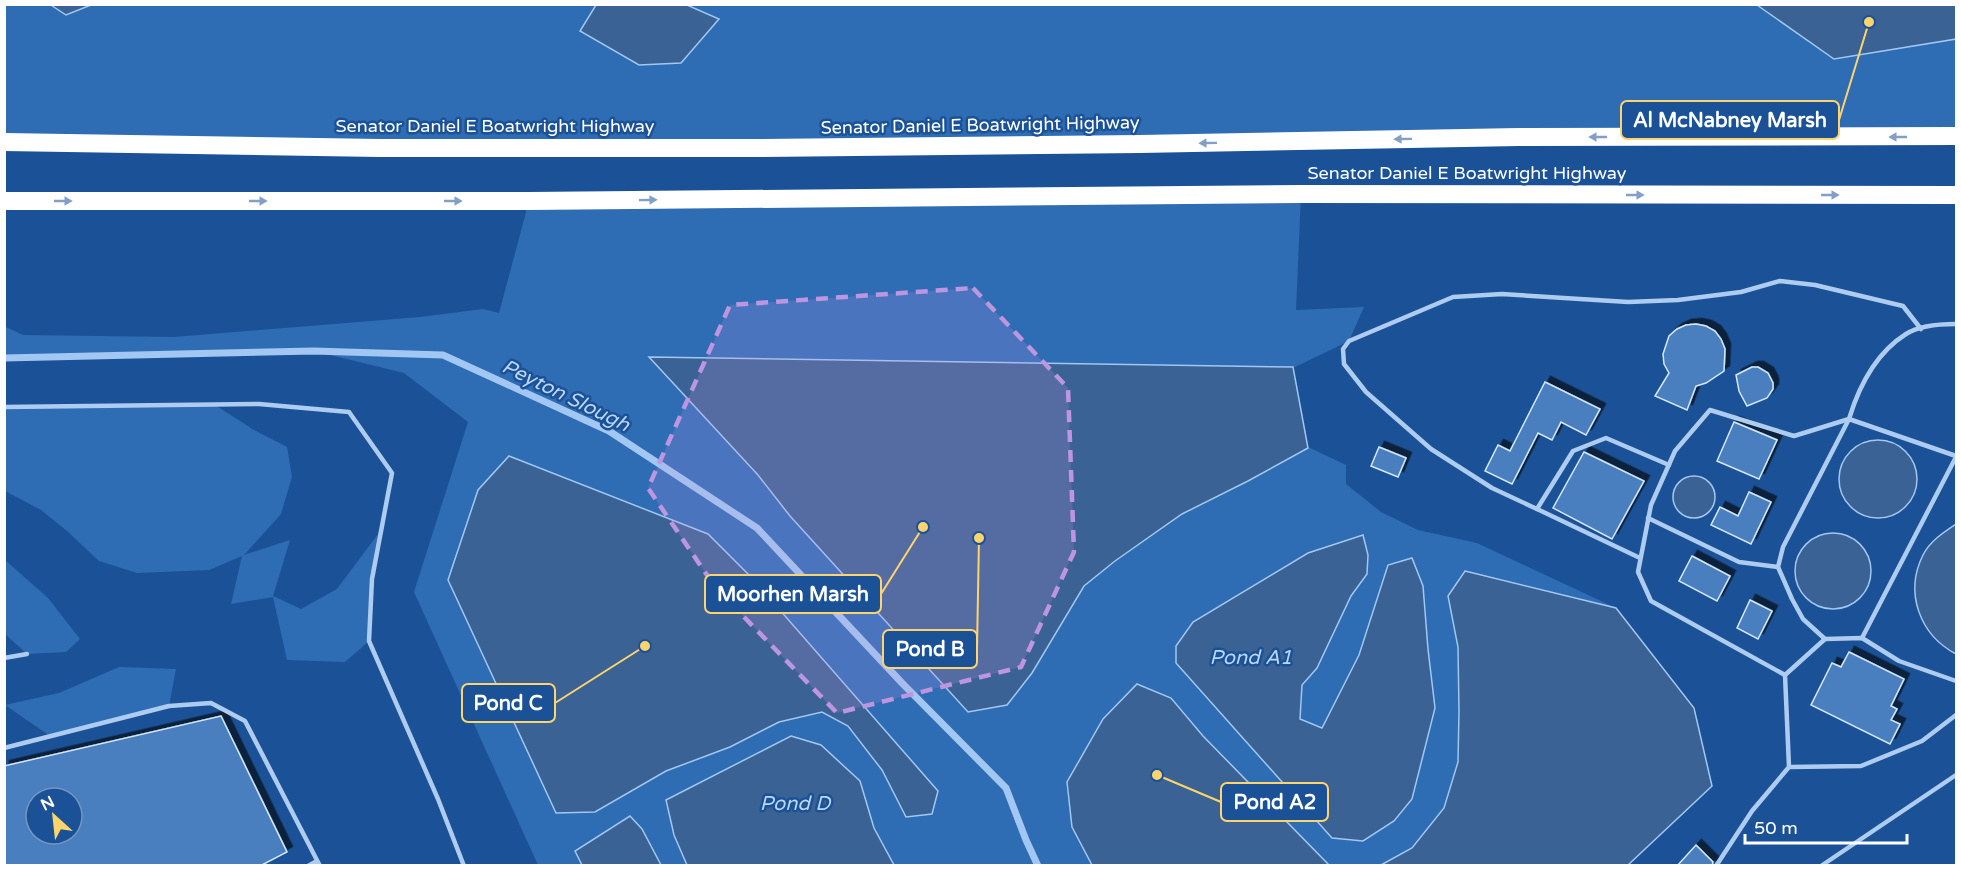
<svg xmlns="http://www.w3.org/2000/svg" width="1961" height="870" font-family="'Varela Round',sans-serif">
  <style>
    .green { fill: #2e6cb4 }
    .water { fill: #3b6294; stroke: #a1c7f2; stroke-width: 1.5 }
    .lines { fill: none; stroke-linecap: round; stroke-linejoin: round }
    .stream { stroke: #a1c7f2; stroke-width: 7 }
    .building { fill: #487ebf; stroke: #d5e7fb; stroke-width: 1.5; fill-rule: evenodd; filter: url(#shadow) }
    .lane { stroke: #aeccf0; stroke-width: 4.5 }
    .highway { stroke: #fff; stroke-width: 18 }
    .oneway { fill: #82a0c6 }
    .marked { fill: #bd96df; fill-opacity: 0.2; stroke: #bd96df; stroke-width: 4.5; stroke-dasharray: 12 8; stroke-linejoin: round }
    .labels { text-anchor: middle; stroke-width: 5; stroke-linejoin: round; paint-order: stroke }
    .street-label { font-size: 18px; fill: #fff; stroke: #1b5297 }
    .water-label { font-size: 20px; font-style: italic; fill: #bbd6f7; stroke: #1b5297 }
    .leader { fill: none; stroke: #ffd46d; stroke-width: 2 }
    .callout-dot { fill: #ffd46d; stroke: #1b5297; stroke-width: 2 }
    .callout { fill: #1b5297; stroke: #ffd46d; stroke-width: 2 }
    .callout-label { font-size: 20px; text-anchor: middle; font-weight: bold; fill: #fff }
  </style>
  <defs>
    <filter id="shadow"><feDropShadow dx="5.5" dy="-5.5" stdDeviation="0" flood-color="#0009"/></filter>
  </defs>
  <rect width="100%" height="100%" fill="#1b5297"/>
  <g class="green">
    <path d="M5,5H1956V136L5,142Z"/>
    <path d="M1301,194L1296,310L1364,307L1349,341L1293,368L1308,447L1346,465V484L1381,512L1418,530L1477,543L1616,608L1694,708L1712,786L1628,865H538L414,592L468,422L404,373L314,351L5,358L4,326L23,335L174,337L420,317L483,309L499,313L529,201Z"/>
    <path d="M215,405L254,430L287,447L292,477L281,514L244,555L290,540L273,596L301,609L337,589L381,530L372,579L369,641L345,662L287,660L273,597L231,604L242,556L209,570L137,573L99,561L67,531L41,510L5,491L4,407Z"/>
    <path d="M5,560L48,598L80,639L66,652L27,654L5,634Z"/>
    <path d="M119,667L176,669L169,706L50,736L5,705L59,693Z"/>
  </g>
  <g class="water">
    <path d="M51,5H91L66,15Z"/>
    <path d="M596,5H687L719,19L681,63L639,65L580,31Z"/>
    <path d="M1757,5H1956V39L1834,59Z"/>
    <path d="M649,357L1293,367L1308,448L1248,481L1182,514L1115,561L1084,586L1032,673L1007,705L968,712L790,516L758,475Z"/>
    <circle cx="1878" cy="479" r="39"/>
    <path d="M509,456L708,534L751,577L938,791L932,814L906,817L882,770L848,726L822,712L779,722L730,747L666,771L595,812L556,813L448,580L478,490Z"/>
    <circle cx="1694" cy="497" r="21"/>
    <path d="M1956,524V654C1920,635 1904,593 1923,555C1930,541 1944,532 1956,524Z"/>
    <circle cx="1833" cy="571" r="38"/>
    <path d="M1363,535L1368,555L1367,574L1351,596L1317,668L1302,685L1300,719L1322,728L1359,655L1388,565L1412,558L1423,586L1428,649L1435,708L1412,799L1394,821L1363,841L1332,838L1176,663V646L1193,622L1308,553Z"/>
    <path d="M1465,571L1616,608L1694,708L1712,786L1628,865H1381L1412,848L1444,808L1458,762L1459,711L1458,647L1448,596Z"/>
    <path d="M1137,684L1171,698L1203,736L1329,865H1092L1072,827L1067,782L1103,719Z"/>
    <path d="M791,736L821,745L860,781L874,828L894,865H687L674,835L666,800Z"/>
    <path d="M630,816L642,829L661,865H582L575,851Z"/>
  </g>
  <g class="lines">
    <path class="stream" d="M4,358L314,351L443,355L609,431L757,528L902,683L1006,788L1026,840L1038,866"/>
  </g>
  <g class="building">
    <path d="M1696,324L1706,326L1715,331L1721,339L1725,349L1724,371L1706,383L1696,386L1687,410L1655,396L1669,373L1664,364L1663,354L1669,336L1677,329L1686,325Z"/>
    <path d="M1752,367H1758L1768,373L1773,383V389L1767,398L1747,406L1739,391L1736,375Z"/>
    <path d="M1545,382L1600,409L1586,435L1561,422L1552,440L1538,433L1512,484L1485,471L1498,445L1510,451Z"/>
    <path d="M1734,422L1777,440L1759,479L1717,461Z"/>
    <path d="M1379,447L1406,458L1398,477L1371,466Z"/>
    <path d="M1584,452L1644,481L1612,539L1553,508Z"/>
    <path d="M1749,492L1771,502L1751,544L1711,525L1720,507L1738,516Z"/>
    <path d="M1692,556L1730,576L1717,601L1679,581Z"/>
    <path d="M1750,600L1772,611L1758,639L1737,628Z"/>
    <path d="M1849,652L1904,679L1891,706L1897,709L1891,720L1900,724L1890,744L1811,705L1832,663L1841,667Z"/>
    <path d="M221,716L287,852L260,866H4V766ZM36,798H72V834H36Z"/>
    <path d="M1696,845L1713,862L1712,866H1677Z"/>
  </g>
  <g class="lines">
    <g class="lane">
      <path d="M4,407L259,404L349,412L392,473L372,579L369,641L438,799L464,866"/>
      <path d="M1956,456L1849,419C1859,386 1876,353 1906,334C1920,325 1940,324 1956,324"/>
      <path d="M1537,509L1492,488L1431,449L1366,392L1344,364L1343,349L1349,341L1453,297L1502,294L1628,302L1678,300L1741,292L1780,281L1815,285L1903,306L1921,329"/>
      <path d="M1648,518L1739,562L1778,567"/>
      <path d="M1640,558L1537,509L1573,451L1606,438L1669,465"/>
      <path d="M1862,638L1956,457"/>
      <path d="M1825,639L1803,619L1792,599L1778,567L1783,547L1849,419"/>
      <path d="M4,658L27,654"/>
      <path d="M1785,675L1651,601L1638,572L1651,505L1675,451L1710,410L1794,436L1849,419"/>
      <path d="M4,748L169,706L211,703L245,721L320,866"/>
      <path d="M1789,767L1861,766L1922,741L1956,715"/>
      <path d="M308,866L317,861"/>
      <path d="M1716,866L1752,811L1789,767L1785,675L1825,639L1862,638L1899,661L1956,681"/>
      <path d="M1821,866L1956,775"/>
    </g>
    <g class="highway">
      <path d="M4,142L380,148H759L1140,144L1519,137L1956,136"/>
      <path d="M4,201H529L1301,194L1956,195"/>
    </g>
  </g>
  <defs><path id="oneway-solid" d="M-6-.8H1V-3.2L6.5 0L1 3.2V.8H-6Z" transform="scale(1.5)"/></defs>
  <g class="oneway">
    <use href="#oneway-solid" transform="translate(1598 137) rotate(180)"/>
    <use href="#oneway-solid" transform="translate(1898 137) rotate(180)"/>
    <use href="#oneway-solid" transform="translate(1403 139) rotate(179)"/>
    <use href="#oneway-solid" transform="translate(1208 143) rotate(179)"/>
    <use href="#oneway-solid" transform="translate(1635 195)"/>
    <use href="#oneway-solid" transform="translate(1830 195)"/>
    <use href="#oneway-solid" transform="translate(648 200) rotate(-1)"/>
    <use href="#oneway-solid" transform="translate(63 201)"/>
    <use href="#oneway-solid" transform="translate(258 201)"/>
    <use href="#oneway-solid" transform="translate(453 201)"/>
  </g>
  <path class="marked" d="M973,288L1068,388L1074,552L1021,667L837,713L715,587L648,488L730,305Z"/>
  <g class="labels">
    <g class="street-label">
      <text transform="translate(980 125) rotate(-1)" y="6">Senator Daniel E Boatwright Highway</text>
      <text x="495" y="132">Senator Daniel E Boatwright Highway</text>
      <text x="1467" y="179">Senator Daniel E Boatwright Highway</text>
    </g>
    <g class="water-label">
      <text transform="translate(566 395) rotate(26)" y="7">Peyton Slough</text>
      <text x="1251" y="664">Pond A1</text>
      <text x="795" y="810">Pond D</text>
    </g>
  </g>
  <path class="leader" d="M1869 22L1839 120M923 527L881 594M979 538L977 649M645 646L555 703M1157 775L1221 802"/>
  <g class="callout-dot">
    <circle cx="1869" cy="22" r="6"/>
    <circle cx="923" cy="527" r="6"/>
    <circle cx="979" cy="538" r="6"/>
    <circle cx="645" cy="646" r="6"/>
    <circle cx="1157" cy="775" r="6"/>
  </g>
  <g class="callout">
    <rect x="1621" y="101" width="218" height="38" rx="6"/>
    <rect x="705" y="575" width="176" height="38" rx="6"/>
    <rect x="883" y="630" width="94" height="38" rx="6"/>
    <rect x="462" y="684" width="93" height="38" rx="6"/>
    <rect x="1221" y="783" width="107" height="38" rx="6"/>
  </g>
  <g class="callout-label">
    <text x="1730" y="127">Al McNabney Marsh</text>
    <text x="793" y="601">Moorhen Marsh</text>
    <text x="930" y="656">Pond B</text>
    <text x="508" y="710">Pond C</text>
    <text x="1275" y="809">Pond A2</text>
  </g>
  <rect width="1961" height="870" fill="none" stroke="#ffffff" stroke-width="12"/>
  <g transform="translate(54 816) rotate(333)"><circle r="28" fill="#1b5297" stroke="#7697c1" stroke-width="1.5"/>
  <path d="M0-4.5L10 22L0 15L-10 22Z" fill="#ffd46d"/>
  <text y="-9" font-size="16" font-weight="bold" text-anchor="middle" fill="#ffffff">N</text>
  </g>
  <path d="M1745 834v9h162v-9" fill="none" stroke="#ffffff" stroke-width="3"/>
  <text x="1754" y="834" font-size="18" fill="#ffffff" stroke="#1b5297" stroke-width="4.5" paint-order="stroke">50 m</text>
</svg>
